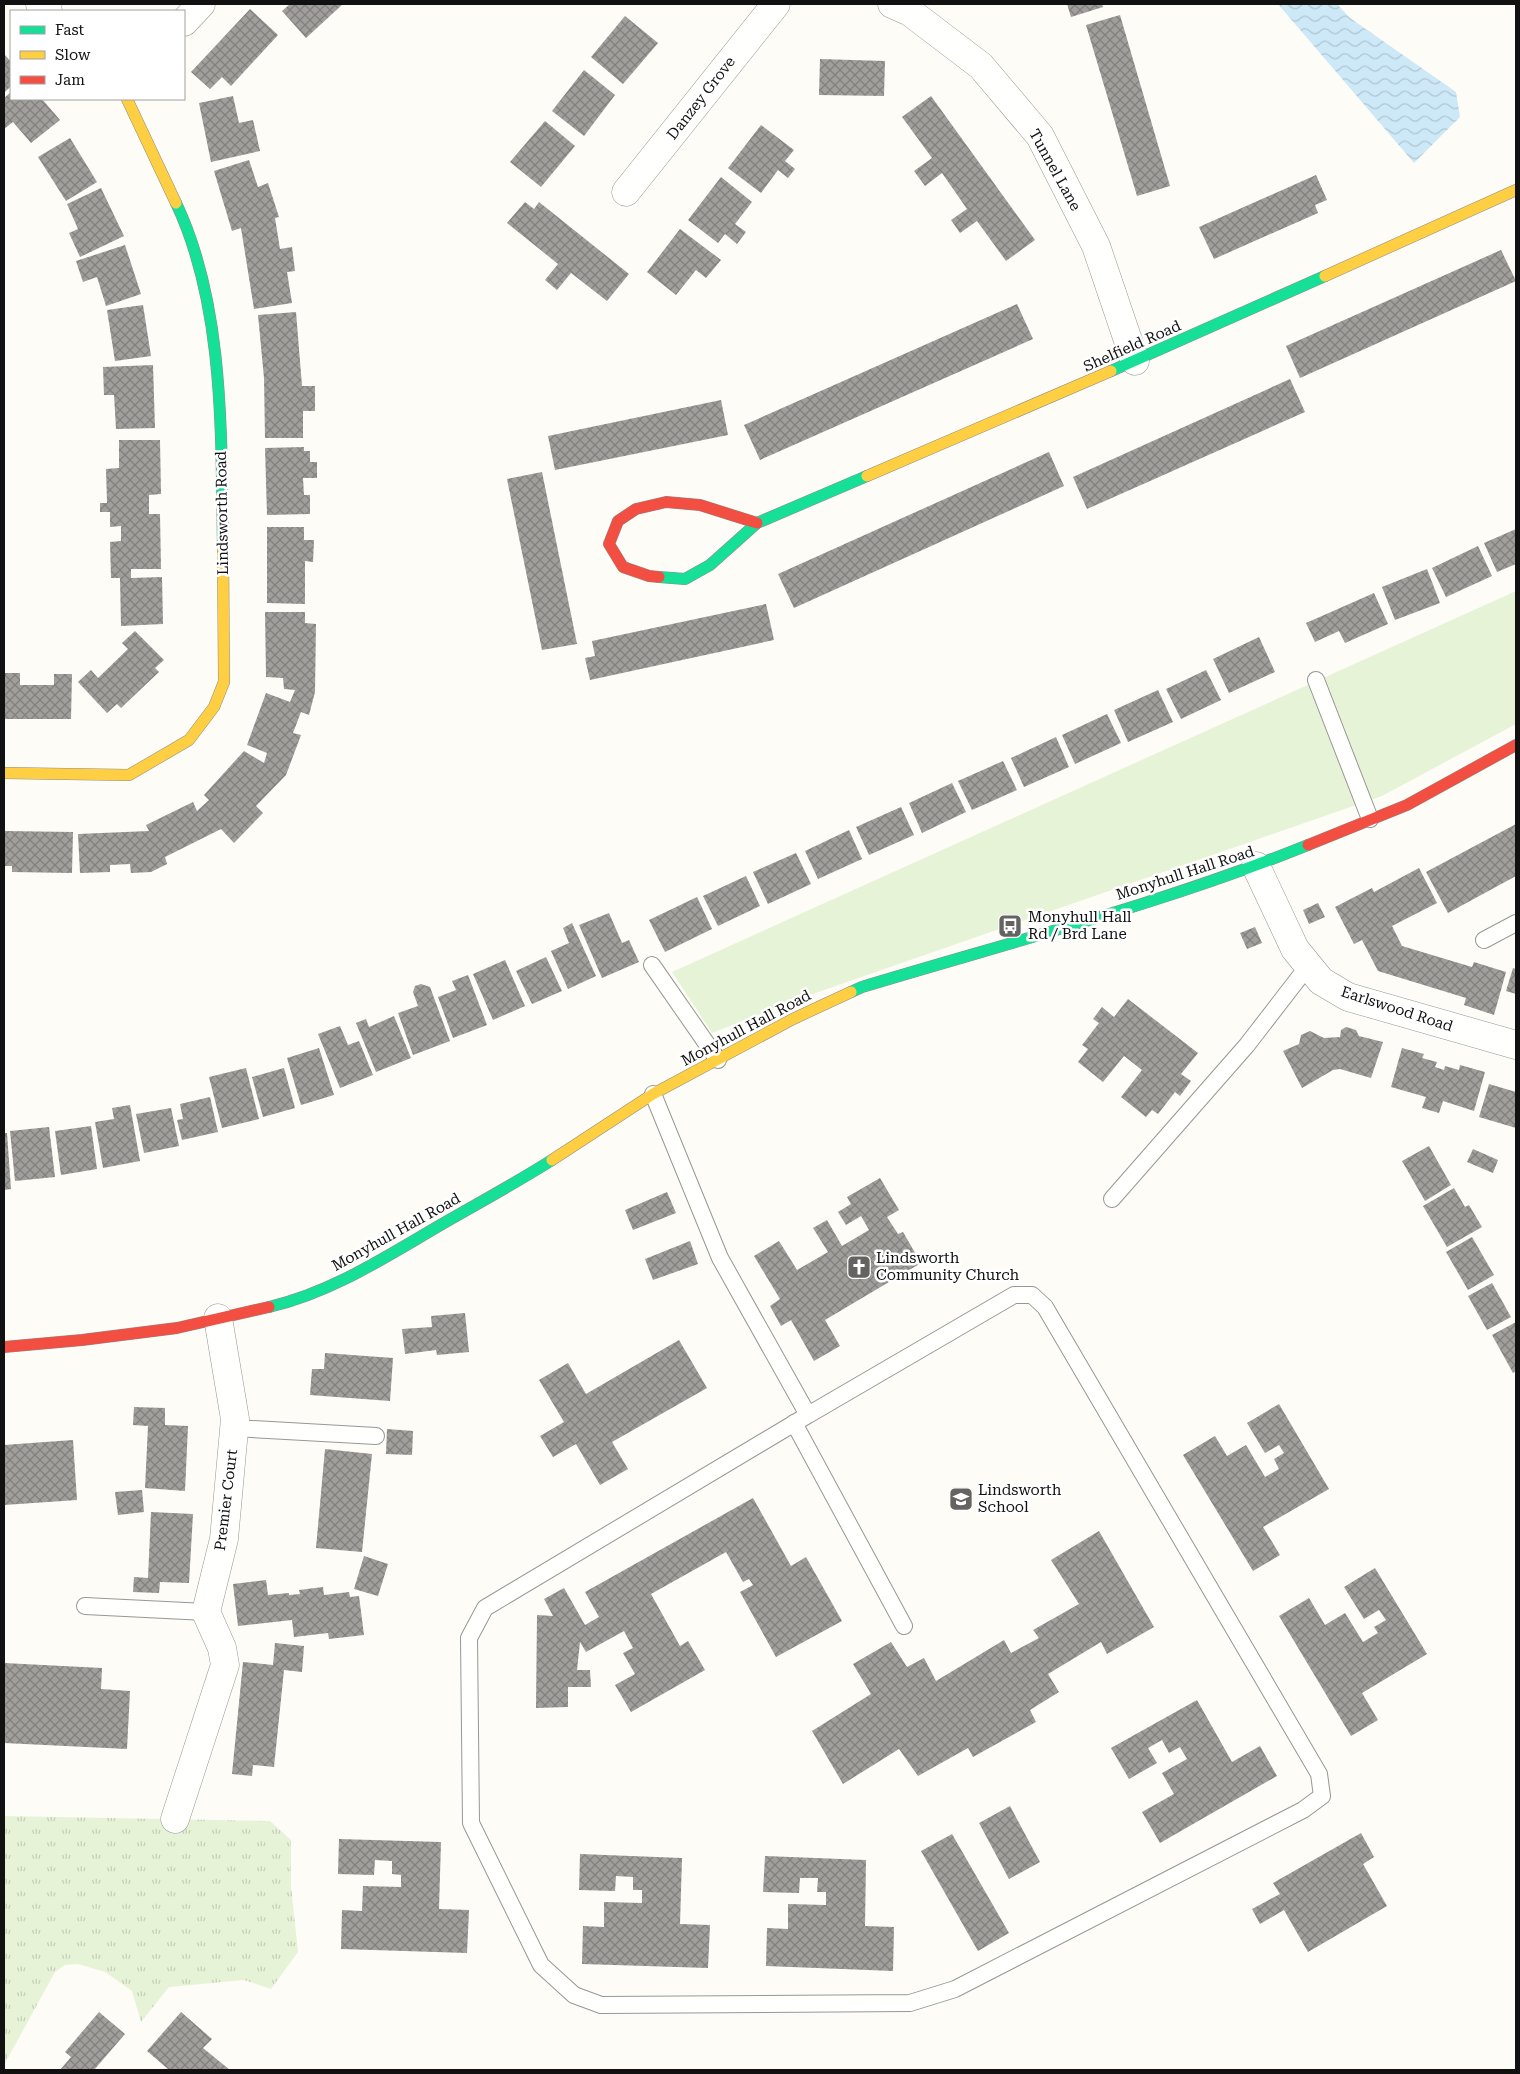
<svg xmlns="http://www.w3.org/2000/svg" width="1520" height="2074" font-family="'Roboto Serif',serif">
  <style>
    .grass { fill: #e7f3d7 }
    .park { fill: url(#park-tufts) }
    .water { fill: url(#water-waves) }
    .building { fill: url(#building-cross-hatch) }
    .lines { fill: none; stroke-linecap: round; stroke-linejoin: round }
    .lane-casing { stroke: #979795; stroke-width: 18 }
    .street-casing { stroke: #979795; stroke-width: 29 }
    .fast-casing { stroke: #8e8d8b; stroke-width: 12 }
    .slow-casing { stroke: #8e8d8b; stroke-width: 12 }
    .jam-casing { stroke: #8e8d8b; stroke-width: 12 }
    .lane { stroke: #fffffe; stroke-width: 16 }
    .street { stroke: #fffffe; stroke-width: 28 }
    .fast { stroke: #16e098; stroke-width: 11 }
    .slow { stroke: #ffcf43; stroke-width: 11 }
    .jam { stroke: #f24e42; stroke-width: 11 }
    .labels { text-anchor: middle; stroke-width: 5; stroke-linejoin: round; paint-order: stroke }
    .street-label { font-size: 15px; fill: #111; stroke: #fff }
    .poi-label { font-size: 15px; fill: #111; stroke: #fff; text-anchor: start }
  </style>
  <defs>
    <pattern id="park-tufts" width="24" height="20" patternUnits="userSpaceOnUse" patternTransform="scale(1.25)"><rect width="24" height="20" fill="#e7f3d7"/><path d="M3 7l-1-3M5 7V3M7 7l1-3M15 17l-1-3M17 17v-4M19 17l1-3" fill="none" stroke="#c5cfb8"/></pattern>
    <pattern id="water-waves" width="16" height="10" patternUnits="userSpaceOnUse" patternTransform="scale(1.25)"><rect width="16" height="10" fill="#cde8f7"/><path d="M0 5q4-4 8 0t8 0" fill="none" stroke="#afc6d3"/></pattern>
    <pattern id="building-cross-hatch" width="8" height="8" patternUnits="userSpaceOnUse" patternTransform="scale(1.25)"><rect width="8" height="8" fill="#a19f9c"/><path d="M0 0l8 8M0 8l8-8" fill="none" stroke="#82807e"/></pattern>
  </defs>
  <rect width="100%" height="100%" fill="#fdfcf7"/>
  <path class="grass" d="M1516,591V724L1382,796L804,997L712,1033L672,972Z"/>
  <path class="park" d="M4,1816L270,1821L291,1840V1886L298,1952L271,1989L244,1980L169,1987L141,2022L132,1991L105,1972L78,1964L65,1965L55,1972L4,2065Z"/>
  <path class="water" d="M1278,4H1337L1350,18L1456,92L1460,117L1414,163Z"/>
  <g class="building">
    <path d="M290,4H343L306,38L282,11Z"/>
    <path d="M1067,4H1102L1103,7L1071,17Z"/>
    <path d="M250,9L278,35L231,86L222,77L210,89L191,72Z"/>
    <path d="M1120,15L1170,186L1137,196L1086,25Z"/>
    <path d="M625,16L658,43L623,84L591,57Z"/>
    <path d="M4,54L11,62V86L4,93Z"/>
    <path d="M820,59L885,61L884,96L819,95Z"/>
    <path d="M584,70L615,95L584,136L552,111Z"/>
    <path d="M11,92V99H42L60,120L31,143L13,122L4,129V98Z"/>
    <path d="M233,96L239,123L253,120L260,151L211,162L199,103Z"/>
    <path d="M931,96L1035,240L1006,261L977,221L960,233L951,220L967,209L942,173L925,186L914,171L932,158L902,117Z"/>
    <path d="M545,121L575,146L541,187L510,162Z"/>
    <path d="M761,125L794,150L785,161L795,169L788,178L778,170L761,193L728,168Z"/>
    <path d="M70,138L97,182L66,201L38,157Z"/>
    <path d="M249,160L258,187L268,183L279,217L275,218L280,249L292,247L295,271L287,272L292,303L254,309L241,228L232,231L214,171Z"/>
    <path d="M1316,175L1327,200L1315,205L1318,213L1214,259L1199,227Z"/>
    <path d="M721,177L752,202L735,224L746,232L737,244L725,234L718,243L688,220Z"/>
    <path d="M101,188L124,236L80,257L69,233L78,229L67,204Z"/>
    <path d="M525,202L534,209L539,202L629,274L607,301L571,273L557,290L545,280L558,264L507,223Z"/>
    <path d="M680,229L721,260L706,278L696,270L676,295L647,272Z"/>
    <path d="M125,245L141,294L106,306L97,277L83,282L76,261Z"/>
    <path d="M1501,250L1516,281L1300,378L1286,346Z"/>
    <path d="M1017,304L1033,339L760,460L744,425Z"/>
    <path d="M143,305L151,356L115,361L107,310Z"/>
    <path d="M296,312L302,386H315V411H303V438H265L264,378L258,315Z"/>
    <path d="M153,365L155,428L116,429L114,395H104L103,367Z"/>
    <path d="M1290,379L1305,412L1087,509L1073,477Z"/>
    <path d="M721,400L728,435L555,470L548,436Z"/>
    <path d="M119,440H160L161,494L149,495V514H160L161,569H131V578L162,577L163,624L121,626L120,578H111L110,542L121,541V526L110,527V512H100V503H107L106,469L119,468Z"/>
    <path d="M304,447V451H310V462H317V478H303L304,495H310V514L267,515L265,448Z"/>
    <path d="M1049,452L1064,486L794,608L778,574Z"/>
    <path d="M542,472L577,644L542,650L507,479Z"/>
    <path d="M267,527H304V540H314L313,562L305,561V604L267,603Z"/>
    <path d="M1516,529V564L1497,572L1484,543Z"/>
    <path d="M1478,546L1492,576L1446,597L1432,568Z"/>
    <path d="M1427,569L1440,603L1395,620L1382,587Z"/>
    <path d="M1374,593L1388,624L1345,643L1339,631L1315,642L1306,623Z"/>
    <path d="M766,604L774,640L590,680L585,658L595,656L592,641Z"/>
    <path d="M265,612H305V623L316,624L315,692L309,715L301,712L293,733L301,735L286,775L256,806L263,813L234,843L221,829L165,857L167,864L151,872L131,873L130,864L110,865V872L80,873L78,834L149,831L146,825L193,802L197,811L209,800L204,795L244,751L264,763L267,753L247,745L266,693L290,702L295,690L284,689L283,678L266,677Z"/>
    <path d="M135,631L164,660L155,668L159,672L121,708L117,704L107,713L78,682L91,670L98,678L128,649L122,643Z"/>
    <path d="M1259,637L1275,672L1229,693L1213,659Z"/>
    <path d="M1206,670L1221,700L1181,719L1166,689Z"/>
    <path d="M4,673H20V685H54V674H72L71,719H4Z"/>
    <path d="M1158,690L1173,722L1128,742L1114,710Z"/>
    <path d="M1107,714L1121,743L1075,764L1062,735Z"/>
    <path d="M1056,737L1069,767L1024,787L1011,758Z"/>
    <path d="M1003,761L1017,790L972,810L958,781Z"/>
    <path d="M952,783L966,812L922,833L909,803Z"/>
    <path d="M901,807L914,835L869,855L856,827Z"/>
    <path d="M1516,824V876L1448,913L1426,872Z"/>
    <path d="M849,830L862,859L818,879L805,851Z"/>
    <path d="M4,831L73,832L72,873L12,872V866H4Z"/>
    <path d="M796,853L811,884L768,904L753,872Z"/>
    <path d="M1419,868L1437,903L1392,926L1402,946L1472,967L1474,962L1506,972L1494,1015L1464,1005L1466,998L1378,971L1362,940L1354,944L1335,907L1372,888L1374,892Z"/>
    <path d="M746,876L760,906L718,926L703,896Z"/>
    <path d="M697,897L712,929L665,952L649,920Z"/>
    <path d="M1318,903L1325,917L1309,924L1303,910Z"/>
    <path d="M609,913L622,943L629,940L639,962L602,978L579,925Z"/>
    <path d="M572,923L596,976L568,989L551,951L569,943L563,928Z"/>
    <path d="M1255,927L1262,943L1247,949L1240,933Z"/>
    <path d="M546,957L562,991L532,1004L516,971Z"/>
    <path d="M505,960L525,1006L493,1020L473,974Z"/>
    <path d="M1513,968L1516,969V994L1506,991Z"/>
    <path d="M468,975L487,1025L453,1038L438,997L456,990L452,981Z"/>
    <path d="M421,984L430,987L450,1041L413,1055L398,1013L418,1006L413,992L415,986Z"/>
    <path d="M1128,999L1198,1053L1181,1074L1191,1081L1180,1096L1175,1092L1158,1114L1152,1110L1146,1117L1121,1097L1142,1070L1124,1056L1103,1082L1078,1062L1088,1049L1082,1045L1099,1023L1093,1019L1102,1007L1114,1017Z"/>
    <path d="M394,1016L411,1058L376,1072L356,1023L366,1019L369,1027Z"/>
    <path d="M340,1026L348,1045L359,1041L373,1075L340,1088L318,1034Z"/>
    <path d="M1346,1027L1356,1030L1359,1036L1383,1042L1371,1078L1340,1069L1333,1070L1302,1088L1283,1051L1299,1044L1301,1035L1310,1031L1324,1038L1340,1037L1341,1030Z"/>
    <path d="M319,1048L334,1095L301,1105L287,1058Z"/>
    <path d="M1402,1048L1424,1054L1422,1058L1437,1062L1435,1067L1444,1070L1445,1066L1459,1070L1460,1065L1485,1072L1474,1111L1443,1101L1439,1113L1422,1108L1426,1097L1391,1087Z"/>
    <path d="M246,1068L259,1119L222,1128L209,1077Z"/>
    <path d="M284,1068L295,1108L263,1117L252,1077Z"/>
    <path d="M1489,1084L1516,1092V1128L1479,1117Z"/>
    <path d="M210,1097L218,1132L182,1140L177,1120L183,1119L180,1104Z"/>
    <path d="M130,1105L140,1161L103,1168L95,1122L114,1119L112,1108Z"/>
    <path d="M171,1108L179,1146L144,1153L136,1114Z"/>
    <path d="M91,1126L97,1169L61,1175L55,1131Z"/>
    <path d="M49,1127L55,1177L15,1181L10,1131Z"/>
    <path d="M4,1133H7L11,1189L4,1190Z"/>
    <path d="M1429,1146L1451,1185L1425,1201L1402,1161Z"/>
    <path d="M1473,1149L1498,1160L1493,1173L1467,1162Z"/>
    <path d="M880,1178L899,1210L887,1217L898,1234L903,1232L921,1263L825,1320L840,1346L814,1361L791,1320L781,1326L770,1306L780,1299L754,1256L779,1241L797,1270L828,1252L813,1228L827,1220L842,1246L869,1230L861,1216L846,1225L838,1212L851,1204L847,1197Z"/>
    <path d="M1454,1188L1465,1207L1469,1205L1482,1227L1447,1247L1423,1206Z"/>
    <path d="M667,1192L676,1213L633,1230L625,1210Z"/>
    <path d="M1472,1237L1494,1275L1468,1290L1446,1252Z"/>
    <path d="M690,1241L698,1264L653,1280L645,1259Z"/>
    <path d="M1492,1283L1511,1317L1487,1330L1468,1296Z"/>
    <path d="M465,1313L469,1352L437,1355L436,1350L405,1354L402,1329L432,1327L431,1316Z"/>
    <path d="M1516,1322V1371L1513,1373L1492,1335Z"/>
    <path d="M679,1340L707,1388L612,1442L628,1469L600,1485L576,1444L553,1457L540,1436L564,1422L539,1380L568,1363L586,1394Z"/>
    <path d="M325,1353L393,1358L390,1401L310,1395L312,1369H324Z"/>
    <path d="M1279,1404L1329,1489L1263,1527L1280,1555L1253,1571L1183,1455L1215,1436L1227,1456L1246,1445L1265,1477L1279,1469L1274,1459L1284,1453L1279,1445L1265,1453L1247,1423Z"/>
    <path d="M134,1407L165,1408V1425L188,1426L185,1491L145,1488L148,1426L133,1425Z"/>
    <path d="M387,1429L413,1431L412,1455L386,1454Z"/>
    <path d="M73,1440L77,1500L4,1505V1445Z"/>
    <path d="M325,1449L372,1454L362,1552L316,1548Z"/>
    <path d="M142,1490L144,1512L118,1515L115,1492Z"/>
    <path d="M753,1498L791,1566L806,1557L842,1621L776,1657L740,1592L753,1585L749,1579L743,1582L726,1552L651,1594L680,1646L688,1641L705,1670L631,1712L615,1685L635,1674L623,1653L633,1648L624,1631L586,1652L580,1642L577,1670H590L591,1687H568V1707L536,1708L537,1615L553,1616L544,1599L564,1588L585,1625L599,1617L585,1592Z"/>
    <path d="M151,1512L193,1514L189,1583L160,1582L159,1593L133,1592L134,1577L148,1578Z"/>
    <path d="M1099,1531L1154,1627L1107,1654L1101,1642L1048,1674L1059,1692L1030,1710L1036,1722L973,1757L968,1748L918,1776L899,1749L843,1784L812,1731L871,1694L853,1664L891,1642L907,1667L924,1658L936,1681L1004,1640L1011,1653L1039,1638L1033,1630L1079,1604L1051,1560Z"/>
    <path d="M364,1556L388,1564L378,1596L354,1589Z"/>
    <path d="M1375,1568L1427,1654L1362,1693L1378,1720L1351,1736L1279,1616L1309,1598L1325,1625L1345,1613L1363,1642L1378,1633L1374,1627L1386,1620L1379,1610L1364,1619L1344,1587Z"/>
    <path d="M266,1580L268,1595L289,1593V1595L300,1594L299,1590L323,1587L324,1595L349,1592L350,1597L359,1596L364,1635L329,1639L328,1633L294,1637L292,1620L238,1626L233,1584Z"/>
    <path d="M275,1643L304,1646L302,1672L284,1670L274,1767L253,1765L252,1776L232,1774L243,1662L273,1665Z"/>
    <path d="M4,1663L102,1668L101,1689L130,1691L127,1749L4,1743Z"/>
    <path d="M1197,1700L1232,1762L1260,1746L1277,1776L1160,1843L1142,1812L1174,1794L1162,1773L1187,1759L1180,1747L1169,1753L1162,1740L1148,1748L1157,1763L1129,1779L1111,1748Z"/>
    <path d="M1010,1806L1040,1862L1009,1879L979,1823Z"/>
    <path d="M1361,1833L1374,1857L1363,1864L1387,1906L1308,1952L1284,1910L1260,1924L1252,1909L1280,1894L1273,1883Z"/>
    <path d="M952,1834L1009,1933L978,1951L921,1851Z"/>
    <path d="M339,1839L441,1842L439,1909L469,1910L467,1953L341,1949L342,1910L362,1911L363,1886L401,1887V1875L392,1874V1861L375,1860L374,1875L338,1874Z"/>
    <path d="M580,1854L682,1858L680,1924L710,1925L708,1968L582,1964L583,1926L604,1927V1902L642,1903V1890H633V1877L616,1876L615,1891L579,1890Z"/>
    <path d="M765,1856L866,1860L865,1926L894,1927L893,1971L766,1966L767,1928L788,1929V1904L826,1905V1892H817L818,1878H800L799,1893L763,1892Z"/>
    <path d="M99,2012L125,2034L94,2070H60L71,2057L65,2052Z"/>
    <path d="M181,2012L212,2039L203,2048L230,2070H169L147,2051Z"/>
  </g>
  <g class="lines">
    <g class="lane-casing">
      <g id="lane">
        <path d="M1316,680L1370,819"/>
        <path d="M1484,940L1516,923"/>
        <path d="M652,965L718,1060"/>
        <path d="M653,1094L720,1258L808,1415L1014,1295H1032L1045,1307L1319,1774L1322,1796L1303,1810L955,1989L910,2003L601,2005L574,1995L541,1965L471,1823L469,1638L485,1608L808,1415"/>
        <path d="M1112,1199L1247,1045L1308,966"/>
        <path d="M794,1423L904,1626"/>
        <path d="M234,1428L376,1436"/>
        <path d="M85,1606L206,1612"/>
      </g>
    </g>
    <g class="street-casing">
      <g id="street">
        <path d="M40,4L48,11"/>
        <path d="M892,4L910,12L981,66L1040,136L1096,246L1135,361"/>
        <path d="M184,22L201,4"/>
        <path d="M626,192L776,4"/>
        <path d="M1256,866L1295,949L1321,981L1348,997L1516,1045"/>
        <path d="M175,1819L225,1665L222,1648L206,1612L224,1539L235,1419L218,1318"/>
      </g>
    </g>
    <g class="fast-casing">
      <g id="fast">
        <path d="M176,203C225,306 221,437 223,549"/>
        <path d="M1111,371L1325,276"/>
        <path d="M659,577L685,579L710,565L757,523L867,476"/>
        <path d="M851,992L862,987C1011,942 1164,903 1308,845"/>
        <path d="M269,1307C330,1293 384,1258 437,1227C475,1205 514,1184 552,1160"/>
      </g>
    </g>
    <g class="slow-casing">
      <g id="slow">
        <path d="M127,99L176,203"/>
        <path d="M1325,276L1516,190"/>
        <path d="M867,476L1111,371"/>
        <path d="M4,773L129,775L189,740L214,707L224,682L223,549"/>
        <path d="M552,1160L653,1094L793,1019L851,992"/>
      </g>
    </g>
    <g class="jam-casing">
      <g id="jam">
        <path d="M659,577L649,576L623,567L609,544L618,521L636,509L666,502L700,505L757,523"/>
        <path d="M1308,845L1407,805L1516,745"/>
        <path d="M4,1347L82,1340L177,1328L269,1307"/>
      </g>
    </g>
    <use href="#lane" class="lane"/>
    <use href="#street" class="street"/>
    <use href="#fast" class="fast"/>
    <use href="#slow" class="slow"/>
    <use href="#jam" class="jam"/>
  </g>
  <defs>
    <g id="bus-square" transform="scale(1.25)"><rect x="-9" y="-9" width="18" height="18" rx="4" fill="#646362" stroke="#fff"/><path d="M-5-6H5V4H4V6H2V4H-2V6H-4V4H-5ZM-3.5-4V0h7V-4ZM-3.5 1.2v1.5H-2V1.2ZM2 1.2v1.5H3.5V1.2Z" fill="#fff"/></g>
    <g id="church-square" transform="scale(1.25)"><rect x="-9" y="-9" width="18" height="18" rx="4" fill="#646362" stroke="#fff"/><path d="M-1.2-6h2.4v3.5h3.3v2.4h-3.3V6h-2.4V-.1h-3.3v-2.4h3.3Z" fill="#fff"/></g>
    <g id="school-square" transform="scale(1.25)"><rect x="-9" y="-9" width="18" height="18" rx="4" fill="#646362" stroke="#fff"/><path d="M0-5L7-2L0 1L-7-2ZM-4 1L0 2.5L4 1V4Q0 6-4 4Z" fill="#fff"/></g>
  </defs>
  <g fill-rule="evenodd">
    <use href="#bus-square" x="1010" y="926"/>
    <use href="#church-square" x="859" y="1267"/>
    <use href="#school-square" x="961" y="1499"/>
  </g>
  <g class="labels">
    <g class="street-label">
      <text transform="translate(701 98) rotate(-52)" y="5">Danzey Grove</text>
      <text transform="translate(1055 170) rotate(61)" y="5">Tunnel Lane</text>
      <text transform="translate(1132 346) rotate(-24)" y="5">Shelfield Road</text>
      <text transform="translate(222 513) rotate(-91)" y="5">Lindsworth Road</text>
      <text transform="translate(1185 873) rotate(-18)" y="5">Monyhull Hall Road</text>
      <text transform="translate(1397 1009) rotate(18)" y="5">Earlswood Road</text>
      <text transform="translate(746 1028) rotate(-28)" y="5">Monyhull Hall Road</text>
      <text transform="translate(396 1232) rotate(-29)" y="5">Monyhull Hall Road</text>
      <text transform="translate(226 1500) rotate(-83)" y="5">Premier Court</text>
    </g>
    <g class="poi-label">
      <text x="1028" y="922">Monyhull Hall<tspan x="1028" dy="17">Rd / Brd Lane</tspan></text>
      <text x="876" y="1263">Lindsworth<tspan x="876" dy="17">Community Church</tspan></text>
      <text x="978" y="1495">Lindsworth<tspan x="978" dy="17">School</tspan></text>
    </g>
  </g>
  <rect width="1520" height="2074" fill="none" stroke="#111111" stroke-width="10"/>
  <rect x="10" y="10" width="175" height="90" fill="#ffffff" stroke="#a0a0a0"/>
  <rect x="20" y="26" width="25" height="8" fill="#16e098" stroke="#a0a0a0"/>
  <text x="55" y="35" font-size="15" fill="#111111">Fast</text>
  <rect x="20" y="51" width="25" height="8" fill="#ffcf43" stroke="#a0a0a0"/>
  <text x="55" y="60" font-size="15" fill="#111111">Slow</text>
  <rect x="20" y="76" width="25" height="8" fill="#f24e42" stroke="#a0a0a0"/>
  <text x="55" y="85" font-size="15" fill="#111111">Jam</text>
</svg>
